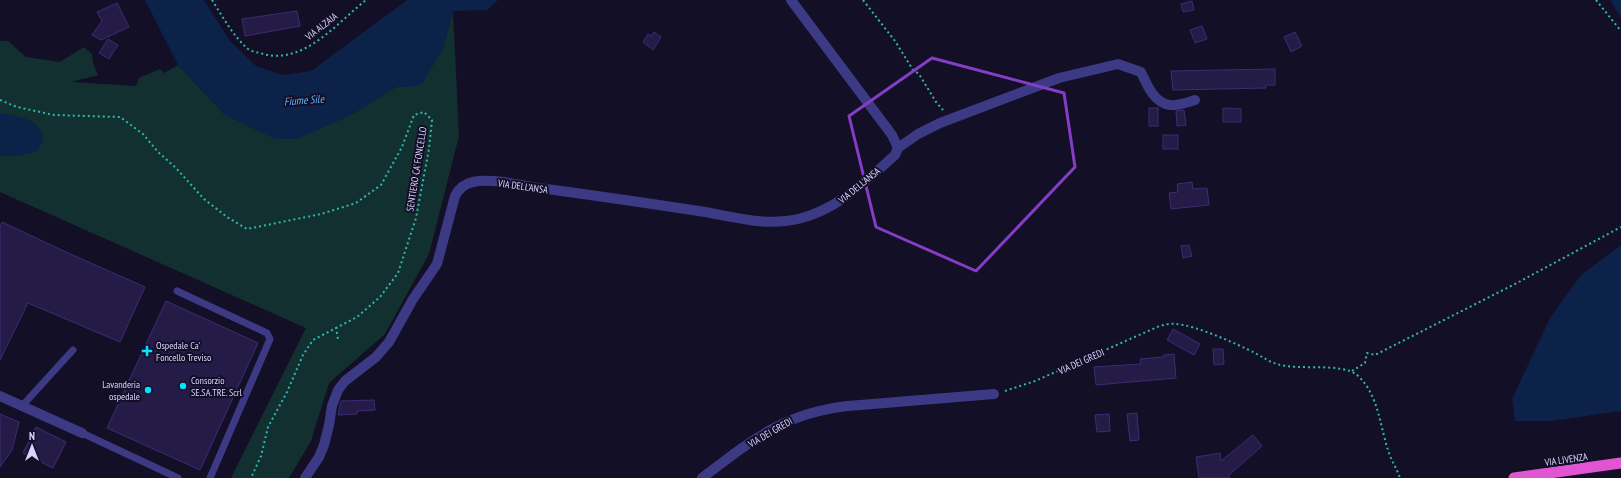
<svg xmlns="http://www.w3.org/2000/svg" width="1621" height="478" font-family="'PT Sans Narrow',sans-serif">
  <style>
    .green { fill: #12302f }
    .water { fill: #0c2248 }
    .building { fill: #241b47; stroke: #3b2d73 }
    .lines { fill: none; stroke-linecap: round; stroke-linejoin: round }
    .path { stroke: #2fb8b0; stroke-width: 2; stroke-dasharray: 2 3; stroke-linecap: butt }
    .service { stroke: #3d3a85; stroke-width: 7 }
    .minor { stroke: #3d3a85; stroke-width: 10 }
    .trunk { stroke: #e055d1; stroke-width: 11 }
    .marked { fill: none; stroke: #843dc5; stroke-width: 3; stroke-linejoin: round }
    .poi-dot { fill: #00e5ff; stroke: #130f26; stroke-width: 1.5 }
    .labels { text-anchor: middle; stroke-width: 4; stroke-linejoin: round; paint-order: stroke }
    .street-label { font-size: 10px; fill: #d9d4ff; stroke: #130f26 }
    .poi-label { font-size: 10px; fill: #d9d4ff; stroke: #130f26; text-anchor: start }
    .water-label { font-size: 11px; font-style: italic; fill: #62b6ff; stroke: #130f26 }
  </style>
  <rect width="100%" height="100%" fill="#130f26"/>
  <path class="green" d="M453,11L459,136L429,254L385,334L329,383L311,441L289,478H231L306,328L0,192V41H8L26,57L60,62L84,47L92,54L93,63L98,75L71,82L136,86L139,78L160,69L164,73L178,65L225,115L349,116L396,87H408L443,49Z"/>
  <g class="water">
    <path d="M145,0H204L230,41L256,66L283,75L311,71L407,0H498L487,10L453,11L443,49L422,84L408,87H396L349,116L297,139H275L225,115L178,65Z"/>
    <path d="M1610,0H1621V18Z"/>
    <path d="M0,113C13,115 35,118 41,131C43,134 43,138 43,141L38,151L17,156H0Z"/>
    <path d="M1621,245V411L1551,421H1515L1512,399L1550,318L1581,275Z"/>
  </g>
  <g class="building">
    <path d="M1192,1L1194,10L1183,12L1181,4Z"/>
    <path d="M117,3L129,27L101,40L92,35L102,21L97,12Z"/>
    <path d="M297,11L300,26L245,36L242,19Z"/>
    <path d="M1202,26L1207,39L1195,43L1190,30Z"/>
    <path d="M654,32L661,37L653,50L643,42L648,34L651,36Z"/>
    <path d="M1295,32L1302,46L1291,52L1284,37Z"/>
    <path d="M108,39L118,45L109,59L99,53Z"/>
    <path d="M1275,69V85H1266V88L1173,90L1171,71Z"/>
    <rect x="1149" y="108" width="9" height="18"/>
    <path d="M1223,108L1241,109V122H1223Z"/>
    <path d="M1184,110L1186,125L1177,126L1176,111Z"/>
    <rect x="1163" y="135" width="15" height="14"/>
    <path d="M1192,182L1193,189L1207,188L1209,205L1171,209L1169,193L1178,192L1177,184Z"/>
    <path d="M2,222L66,252L145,287L120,342L28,303L0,360V227Z"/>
    <path d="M1189,245L1192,256L1183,258L1181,246Z"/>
    <path d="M166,301L258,343L200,470L107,428Z"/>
    <path d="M1173,329L1200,344L1194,355L1167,340Z"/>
    <path d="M1213,349H1223L1224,364L1214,365Z"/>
    <path d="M1174,354L1176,378L1096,385L1094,367L1141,364L1140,359L1164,357V355Z"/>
    <path d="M374,400L375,410L358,411L357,414L338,415L341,401Z"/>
    <path d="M1137,413L1139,440L1130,441L1127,414Z"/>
    <path d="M0,414L19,422L12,450L0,467Z"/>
    <path d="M1109,414L1110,431L1097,432L1095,415Z"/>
    <path d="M36,427L66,442L53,468L23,453Z"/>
    <path d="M1253,435L1262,446L1229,475V478H1199L1196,457L1220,453L1221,461Z"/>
  </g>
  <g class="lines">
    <g class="path">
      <path d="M212,0C223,17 233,36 248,49C252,52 258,52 263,54C304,65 337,23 366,0"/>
      <path d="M863,0L895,41L913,70L919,74L936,102L943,110"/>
      <path d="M1596,0L1621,31"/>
      <path d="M0,100L17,107L54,115L120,117L143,134L158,152L175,167L204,199L227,217L247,229L321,214L356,203L381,185L402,147L414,115L424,112L432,120L429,149L416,218L398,273L380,297L357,317L313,340L303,355L287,392L268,427L261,456L251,478"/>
      <path d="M336,327L338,340"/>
      <path d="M1352,371L1365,363L1367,353L1375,355L1515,284L1621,227"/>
      <path d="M1005,391L1035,381L1155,328C1162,325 1169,323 1176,324C1195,325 1237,344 1255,353C1263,357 1269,362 1277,364C1299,371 1341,362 1357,375C1379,394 1380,428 1389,453C1392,462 1397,469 1400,478"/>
    </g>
    <g class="service">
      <path d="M177,291L267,333L270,339L210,478"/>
      <path d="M22,406L73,350"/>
      <path d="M82,433L178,478"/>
    </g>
    <g class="minor">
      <path d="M791,0L892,135L898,148"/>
      <path d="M0,396L82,433"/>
      <path d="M305,478L319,457L324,445L329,425L332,406L338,390L345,381L376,357L389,342L413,299L437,264L455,196C459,188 464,184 473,182C492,178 520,185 539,188C592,195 646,203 699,211C731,216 765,227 798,219C837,210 866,181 895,155L898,148L918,134L940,123L1059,78L1118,64L1141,72C1147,85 1154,103 1170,105C1177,106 1188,102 1195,100"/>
      <path d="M702,478C752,440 784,413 848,406L994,394"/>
    </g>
    <path class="trunk" d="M1514,478L1621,463"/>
  </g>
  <path class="marked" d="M932,58L1064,93L1075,167L976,271L876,227L849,116Z"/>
  <g class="poi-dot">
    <path d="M145 345h4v4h4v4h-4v4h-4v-4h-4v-4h4z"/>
    <circle cx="183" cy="386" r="4"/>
    <circle cx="148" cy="390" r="4"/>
  </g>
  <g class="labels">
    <g class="street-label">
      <text transform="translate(321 26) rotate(-38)" y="4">VIA ALZAIA</text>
      <text transform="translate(416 169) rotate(-81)" y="4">SENTIERO CA' FONCELLO</text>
      <text transform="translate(859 185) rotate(-39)" y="4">VIA DELL'ANSA</text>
      <text transform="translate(523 186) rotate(8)" y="4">VIA DELL'ANSA</text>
      <text transform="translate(1081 361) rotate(-24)" y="4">VIA DEI GREDI</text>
      <text transform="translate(770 432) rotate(-30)" y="4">VIA DEI GREDI</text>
      <text transform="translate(1566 459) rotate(-8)" y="4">VIA LIVENZA</text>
    </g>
    <g class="poi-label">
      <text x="156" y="349">Ospedale Ca'<tspan x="156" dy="12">Foncello Treviso</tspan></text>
      <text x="191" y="384">Consorzio<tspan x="191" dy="12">SE.SA.TRE. Scrl</tspan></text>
      <text x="140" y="388" text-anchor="end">Lavanderia<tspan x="140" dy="12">ospedale</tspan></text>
    </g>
    <g class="water-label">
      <text transform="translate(304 100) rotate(-4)" y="4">Fiume Sile</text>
    </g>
  </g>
  <g transform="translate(32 446)" stroke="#130f26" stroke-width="3" paint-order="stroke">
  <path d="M0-3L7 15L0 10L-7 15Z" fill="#d9d4ff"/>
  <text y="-6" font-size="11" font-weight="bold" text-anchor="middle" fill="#d9d4ff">N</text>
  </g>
</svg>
